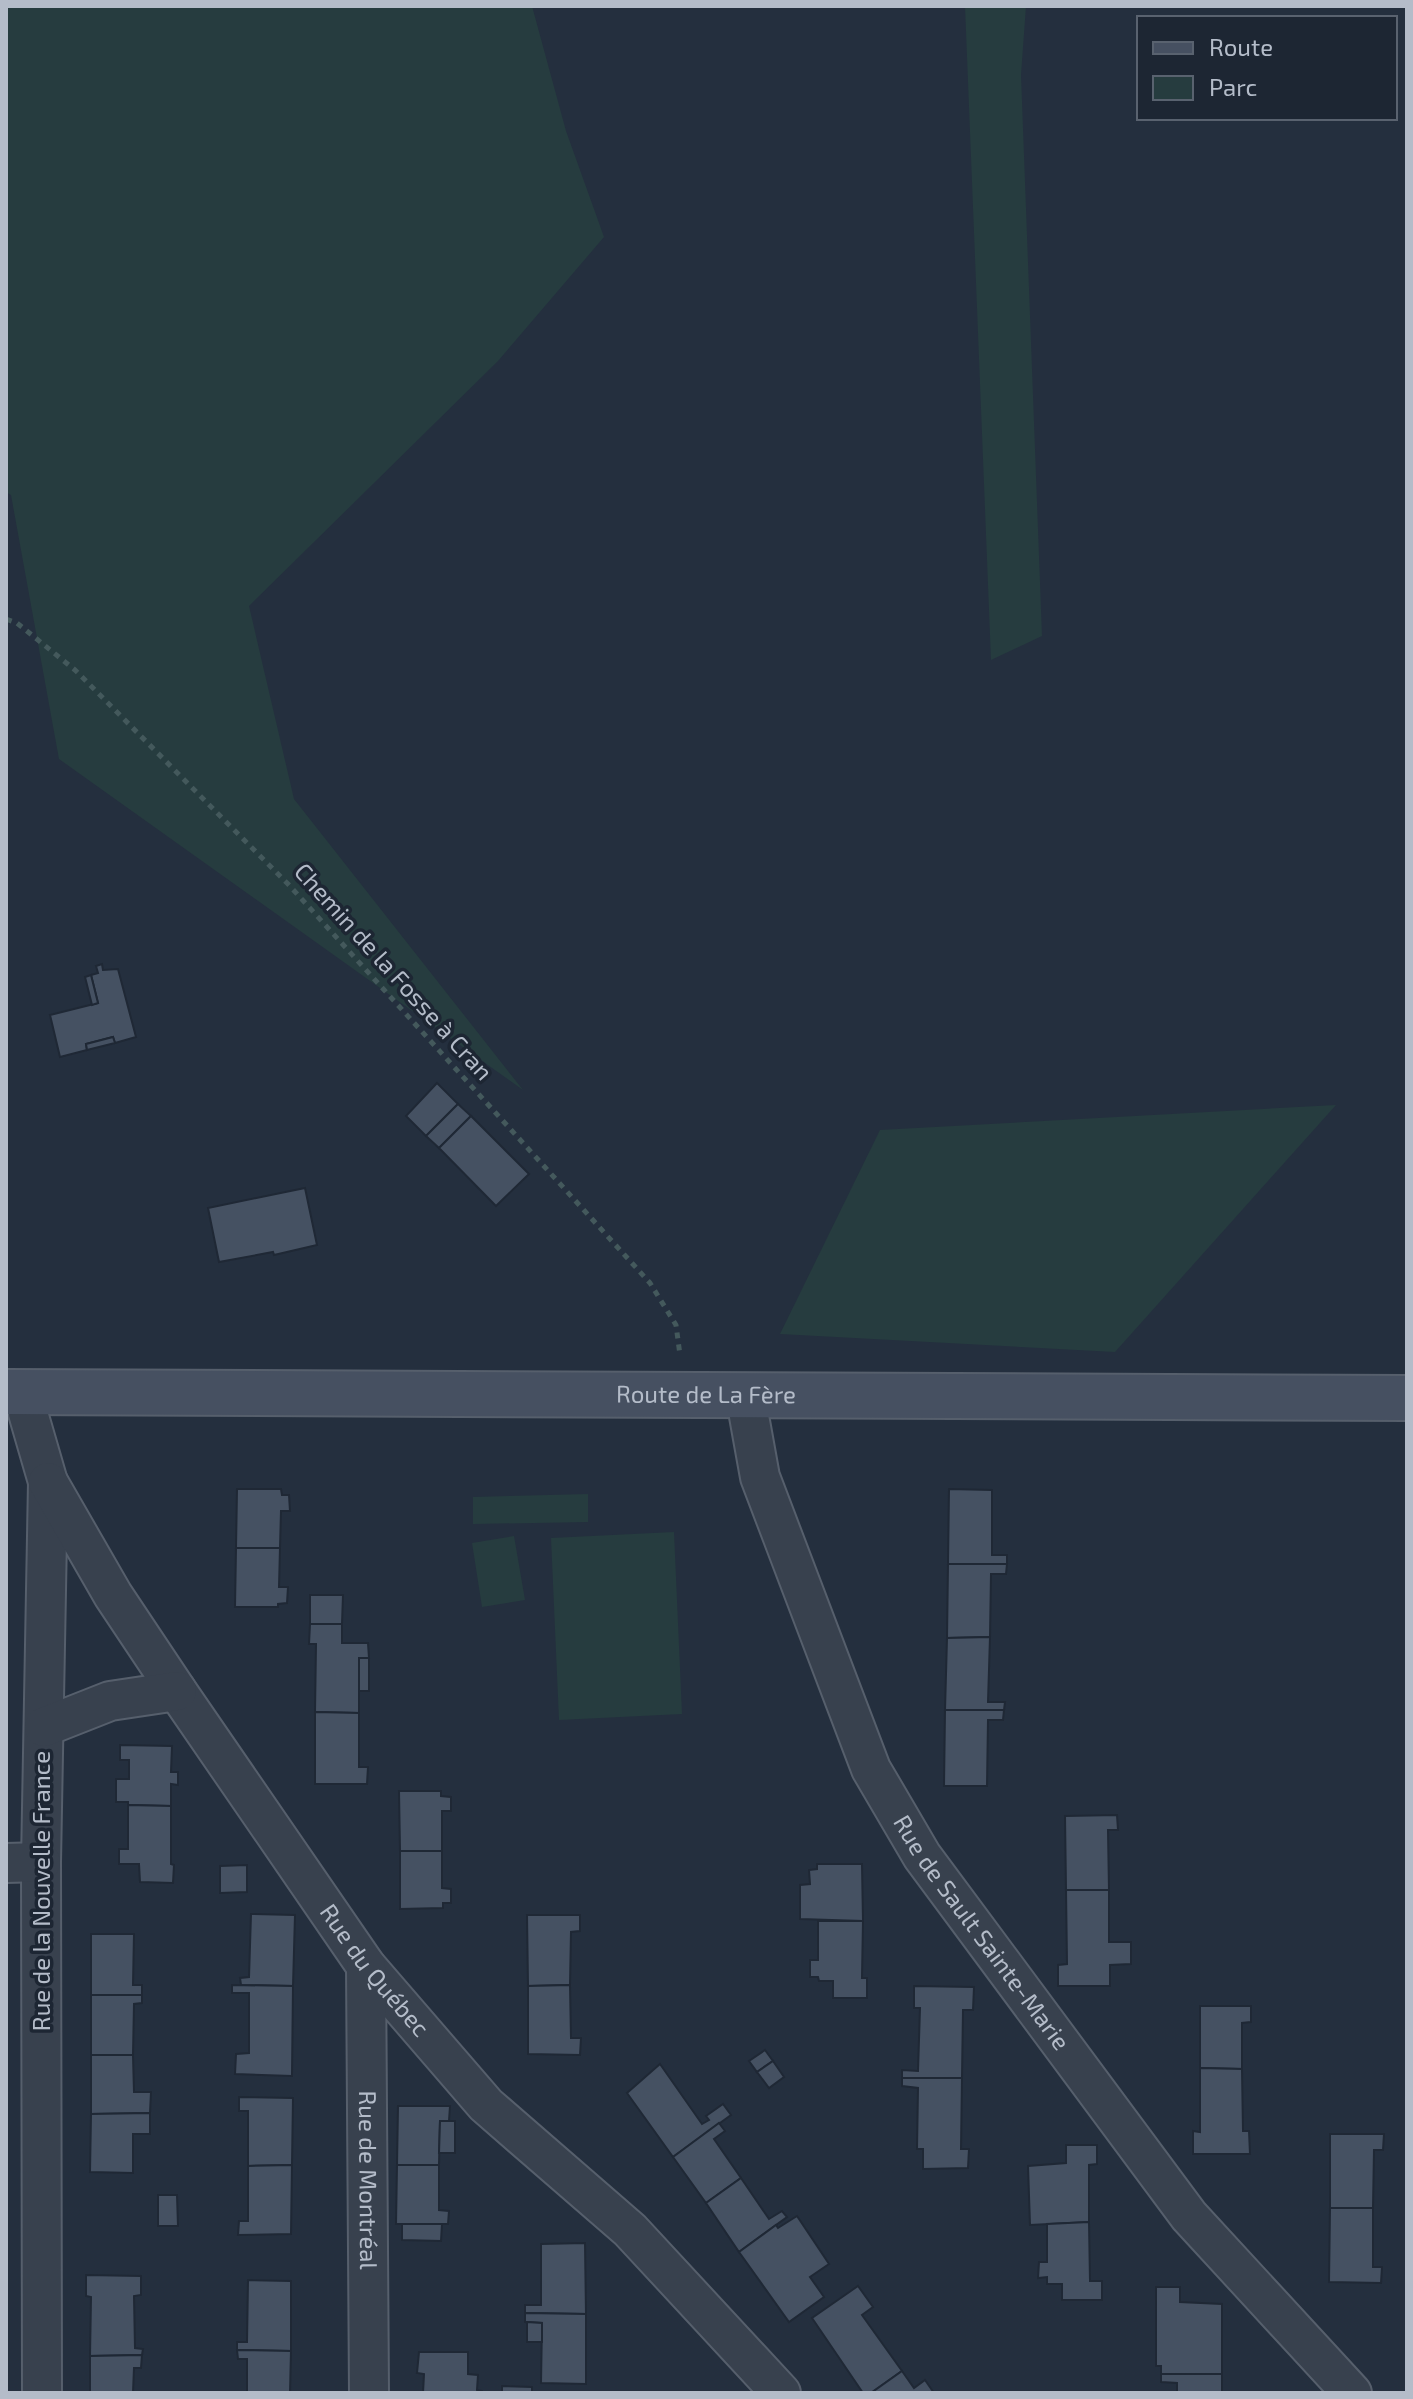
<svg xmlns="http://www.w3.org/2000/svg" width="1413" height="2399" font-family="'Exo 2',sans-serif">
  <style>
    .green { fill: #263c3f }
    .building { fill: #455162; stroke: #1f2835; stroke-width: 2 }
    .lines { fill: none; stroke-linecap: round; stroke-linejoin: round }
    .minor-casing { stroke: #565f6c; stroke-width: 42 }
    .secondary-casing { stroke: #565f6c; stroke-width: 48 }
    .path { stroke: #44595c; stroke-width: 5; stroke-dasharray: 6 6; stroke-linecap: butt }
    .minor { stroke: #38414e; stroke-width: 38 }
    .secondary { stroke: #465061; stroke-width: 44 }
    .labels { text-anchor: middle; stroke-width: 7; stroke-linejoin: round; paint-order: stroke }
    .street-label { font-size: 24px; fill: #b4bcc9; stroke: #1d2633 }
  </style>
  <rect width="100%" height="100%" fill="#242f3e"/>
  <g class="green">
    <path d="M6,6H532L566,131L604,237L498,361L249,606L294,799L523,1090L59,759L11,495L6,492Z"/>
    <path d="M965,6H1026L1021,75L1042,636L991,660Z"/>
    <path d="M1336,1105L1115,1352L780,1334L880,1130Z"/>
    <path d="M588,1494V1522L473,1524V1497Z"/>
    <path d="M674,1532L682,1714L559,1720L551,1538Z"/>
    <path d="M514,1536L525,1600L482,1607L472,1543Z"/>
  </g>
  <g class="building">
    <path d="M102,964L103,970L118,969L136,1037L115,1043L113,1037L86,1044L87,1050L60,1057L50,1015L98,1003L91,975L98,973L96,966Z"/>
    <path d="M91,975L98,1003L92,1005L85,977Z"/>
    <path d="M113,1037L115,1043L87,1050L86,1044Z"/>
    <path d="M437,1083L458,1104L426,1136L406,1116Z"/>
    <path d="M458,1104L471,1116L439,1148L426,1136Z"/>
    <path d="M471,1116L529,1174L496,1206L439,1148Z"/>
    <path d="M305,1188L317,1245L274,1255L273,1252L219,1262L208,1208Z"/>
    <path d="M237,1489H281L282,1495H289L290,1511H281L280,1548H236Z"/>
    <path d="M949,1489L992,1490V1555H1007V1564H948Z"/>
    <path d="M236,1548H280L279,1587H288L287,1603L278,1604V1607H235Z"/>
    <path d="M948,1564H1007L1006,1574H991L990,1637L947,1638Z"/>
    <path d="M310,1595H343L342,1624H310Z"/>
    <path d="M310,1624H342V1643H368L369,1658H359V1713L315,1712L316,1644H309Z"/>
    <path d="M990,1637L988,1702H1005L1004,1710H945L947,1638Z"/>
    <rect x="359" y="1658" width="10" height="33"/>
    <path d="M945,1710H1004L1003,1720H988L987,1786H944Z"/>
    <path d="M315,1712L359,1713V1767H368L367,1784H315Z"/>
    <path d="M120,1745L172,1746L171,1772H178V1785L171,1784V1806L128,1805V1802H116V1779H129V1760H120Z"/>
    <path d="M399,1791H441V1796L451,1797V1811H442V1851H400Z"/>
    <path d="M128,1805L171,1806V1864L174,1865L173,1883L140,1882L139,1864H119V1849H128Z"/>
    <path d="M1117,1815L1118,1830H1108L1109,1890H1066L1065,1816Z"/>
    <path d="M400,1851H442V1888L451,1889V1903H443V1908L400,1909Z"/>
    <path d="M817,1864H862L863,1921L800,1919V1885L810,1884L809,1870L817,1869Z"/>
    <path d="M247,1865V1892L220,1893V1866Z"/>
    <path d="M1066,1890H1109V1942H1131V1964L1110,1965V1986H1058V1965L1067,1964Z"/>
    <path d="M251,1914L295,1915L293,1986L241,1985L240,1978L249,1977Z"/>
    <path d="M527,1915H580V1931L571,1932L570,1985L528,1986Z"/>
    <path d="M818,1921H863L862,1978H867V1998H833V1981H819L818,1977H810V1960H818Z"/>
    <path d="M91,1934H134L133,1985H142V1995H91Z"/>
    <path d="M232,1985L293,1986L292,2076L235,2074L236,2054L249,2053V1993H232Z"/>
    <path d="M570,1985L571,2038H581L580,2055L528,2054V1986Z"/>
    <path d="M914,1986L974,1987L973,2010H963L962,2078H902V2070L918,2071L920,2008H914Z"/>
    <path d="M91,1995H142V2003L134,2004L133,2055H91Z"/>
    <path d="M1200,2006H1251V2022L1242,2023V2069L1200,2068Z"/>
    <path d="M765,2050L773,2061L757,2072L749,2061Z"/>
    <path d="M91,2055H133L134,2092H151L150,2113L91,2114Z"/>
    <path d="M773,2061L784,2077L769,2088L757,2072Z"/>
    <path d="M660,2064L702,2124L709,2120L706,2116L723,2104L731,2115L673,2157L627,2093Z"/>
    <path d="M1200,2068L1242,2069L1243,2131H1249L1250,2154H1193V2131L1200,2132Z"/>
    <path d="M902,2078H962L961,2149H969L968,2168L923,2169V2149H917L918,2088L902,2086Z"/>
    <path d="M239,2097L293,2098L292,2165L248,2166V2111H239Z"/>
    <path d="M398,2106H450L449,2121H440L439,2165H397Z"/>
    <path d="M150,2113V2134H133V2173L90,2172L91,2114Z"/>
    <path d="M440,2121H455V2153H439Z"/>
    <path d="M719,2123L725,2131L714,2139L741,2178L706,2203L673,2157Z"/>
    <path d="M1330,2134H1384L1383,2150H1374L1373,2208H1330Z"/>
    <path d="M1066,2145H1097V2164L1089,2165V2222L1030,2225L1028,2166L1066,2163Z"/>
    <path d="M292,2165L291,2234L238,2235L239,2221H248V2166Z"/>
    <path d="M397,2165H439V2210L449,2211L448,2224H396Z"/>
    <path d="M741,2178L769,2219L782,2211L787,2217L739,2252L706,2203Z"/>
    <path d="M158,2195H177L178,2226H158Z"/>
    <path d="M1330,2208H1373V2267H1382L1381,2283L1329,2282Z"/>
    <path d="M797,2216L829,2264L810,2277L824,2297L789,2322L739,2252L776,2225L778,2228Z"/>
    <path d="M1089,2222L1090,2281H1102V2300H1062V2284H1047V2277L1038,2278L1039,2262H1047V2224Z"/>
    <path d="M402,2224H442L441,2241L402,2240Z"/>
    <path d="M585,2243L586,2314L525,2313V2305H541V2244Z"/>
    <path d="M86,2275L141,2276V2295L134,2296L135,2348L143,2349L142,2355L90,2356L91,2297L86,2296Z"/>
    <path d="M248,2280L291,2281V2351L237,2350V2342H247Z"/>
    <path d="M858,2286L873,2307L862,2315L902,2371L871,2393H863L812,2318Z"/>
    <path d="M1156,2287H1180V2302L1222,2304V2374H1161V2366H1156Z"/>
    <path d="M525,2313L586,2314V2384L541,2383L542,2323L525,2322Z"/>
    <path d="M527,2322L542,2323V2342H527Z"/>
    <path d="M237,2350L291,2351L290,2393H247V2359H238Z"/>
    <path d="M419,2352H468V2374L478,2375L477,2390L482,2391V2393H423L424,2374L417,2373Z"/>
    <path d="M142,2355L141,2368H134L133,2393H90V2356Z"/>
    <path d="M902,2371L914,2388L925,2380L934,2393H871Z"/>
    <path d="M1161,2374H1222V2393H1177V2383L1161,2382Z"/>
    <path d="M502,2386L532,2387V2393H502Z"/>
  </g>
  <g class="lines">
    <g class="minor-casing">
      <g id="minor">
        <path d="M29,1392L28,1413L48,1482L41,1862L42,2393"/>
        <path id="s1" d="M749,1396V1416L760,1477L871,1769L922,1856L1189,2216L1352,2393"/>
        <path id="s2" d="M48,1482L113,1595L177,1691L366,1966L486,2105L630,2230L781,2393"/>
        <path d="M44,1727L110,1701L177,1691"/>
        <path d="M6,1863L41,1862"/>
        <path id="s3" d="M366,1966L369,2393"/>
      </g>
    </g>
    <g class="secondary-casing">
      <g id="secondary">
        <path id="s4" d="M6,1392L1407,1398"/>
      </g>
    </g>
    <path class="path" d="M6,619L17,623L75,670L288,884L650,1283L676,1325L680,1355"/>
    <use href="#minor" class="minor"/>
    <use href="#secondary" class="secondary"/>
  </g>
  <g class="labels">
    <g class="street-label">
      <text transform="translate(393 972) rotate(48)" y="8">Chemin de la Fosse à Cran</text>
      <text dy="8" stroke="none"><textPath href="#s4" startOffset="700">Route de La Fère</textPath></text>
      <text transform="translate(42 1891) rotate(-90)" y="8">Rue de la Nouvelle France</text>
      <text dy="8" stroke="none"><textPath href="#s1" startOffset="592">Rue de Sault Sainte-Marie</textPath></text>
      <text dy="8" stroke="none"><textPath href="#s2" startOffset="588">Rue du Québec</textPath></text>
      <text dy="8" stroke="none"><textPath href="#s3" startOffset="214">Rue de Montréal</textPath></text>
    </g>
  </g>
  <rect width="1413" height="2399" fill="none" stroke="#b4bcc9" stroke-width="16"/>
  <rect x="1137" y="16" width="260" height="104" fill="#1d2633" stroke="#59626f" stroke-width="2"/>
  <rect x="1153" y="42" width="40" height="12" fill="#465061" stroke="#59626f" stroke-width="2"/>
  <text x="1209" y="56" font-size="24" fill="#b4bcc9">Route</text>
  <rect x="1153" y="76" width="40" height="24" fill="#263c3f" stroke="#59626f" stroke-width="2"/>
  <text x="1209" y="96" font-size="24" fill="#b4bcc9">Parc</text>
</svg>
